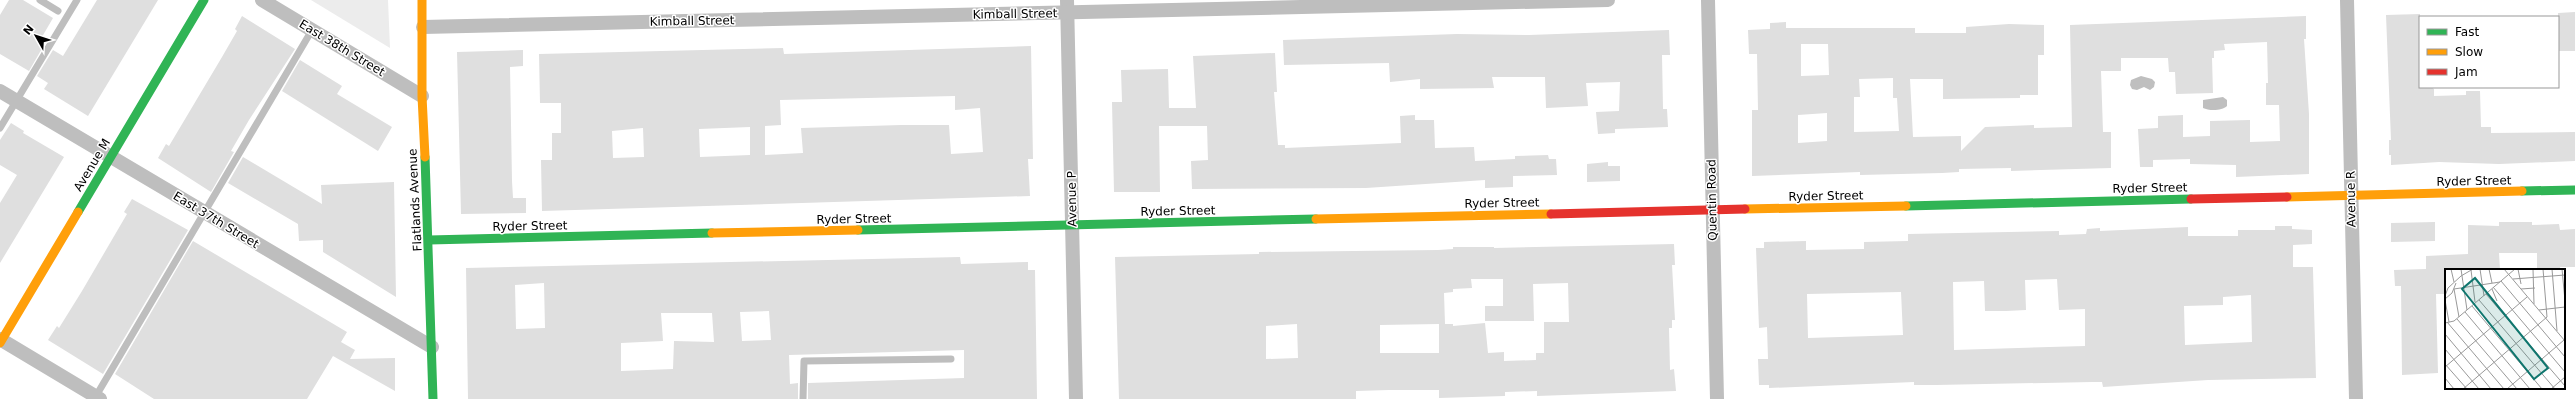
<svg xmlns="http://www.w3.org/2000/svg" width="2575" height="399" font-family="'DejaVu Sans',sans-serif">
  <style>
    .green { fill: #ececec }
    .water { fill: #bfbfbf }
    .building { fill: #dfdfdf; fill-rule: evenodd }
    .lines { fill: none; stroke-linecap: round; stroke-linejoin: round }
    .lane { stroke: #bebebe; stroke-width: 7 }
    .street { stroke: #bebebe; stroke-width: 14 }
    .fast { stroke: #30b455; stroke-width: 9 }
    .slow { stroke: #ff9f0a; stroke-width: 9 }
    .jam { stroke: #e5322d; stroke-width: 9 }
    .labels { text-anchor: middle; stroke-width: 3; stroke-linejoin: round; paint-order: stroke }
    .street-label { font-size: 12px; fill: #000; stroke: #fff }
    .inset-road { fill: none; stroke: #999; stroke-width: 1 }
    .view { fill: #0f766e; fill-opacity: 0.15; stroke: #0f766e; stroke-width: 2 }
    .inset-edge { fill: none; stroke: #000; stroke-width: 2 }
  </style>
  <rect width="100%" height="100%" fill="#fff"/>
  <path class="green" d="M311,0H388L390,48Z"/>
  <g class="water">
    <path d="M2141,76L2152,79L2155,82L2154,87L2150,90L2144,87L2137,90L2132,89L2130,85L2131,80Z"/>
    <path d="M2223,97L2227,100V106C2222,111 2209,111 2203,108V100Z"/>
  </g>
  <g class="building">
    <path d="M9,0H23L53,18L39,42L44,45L29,71L0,54V15Z"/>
    <path d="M97,0H158L88,116L44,89L48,83L37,76L53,50L63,56Z"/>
    <path d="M2575,12V51H2558V13Z"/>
    <path d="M2420,14V87H2431L2434,89V96L2466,95V91H2480L2481,127H2491V133L2575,132V161L2499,164L2439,162L2391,165V155H2389V140H2391L2386,15Z"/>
    <path d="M242,16L295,49L249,120L231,151L234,152L211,192L158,158L166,144L169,146L222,57L237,31L235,29Z"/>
    <path d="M2306,16V39H2304L2309,114V174L2236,177V165L2190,164V159L2153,160V167H2140L2138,129L2158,128V116L2183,115V137L2210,136V121L2250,120V142L2280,141L2279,105H2266V83H2268L2267,42L2224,44L2225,50L2214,51V58H2212L2213,93L2176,94L2175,72H2169L2168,58H2121V71H2101L2103,132H2111V168L2011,171V168L1959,169V172L1942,173L1860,175V172L1752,176V110H1758L1757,54H1749L1748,30L1770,29V23L1786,22V28H1915V33H1966V27L2009,24L2044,25V55H2038V95H2020V98L1943,99V79H1910L1913,137L1961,136V151L1985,127L2034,125V128L2072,127L2070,25ZM1801,44H1828L1829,75L1801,76ZM1893,78V98H1897L1899,131L1854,132V97H1860L1859,79ZM1827,113V141L1798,143V115Z"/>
    <path d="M1669,30L1670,55H1662L1663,109H1667L1668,127L1615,129V133L1598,134L1596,112L1619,111L1620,82L1586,83L1588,106L1546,108L1545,77H1492L1494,88L1420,89V79L1390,82L1389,63L1284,65L1283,40L1457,34L1529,35Z"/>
    <path d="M1031,46L1033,159H1028L1030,196L542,211L541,160H552V133H561V103H540L539,54L783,48L784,54ZM955,96V110L980,108L983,152L951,154L949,125H901L801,128L803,153L765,155V126L781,125L780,100ZM750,127V155L700,157L699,129ZM643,128L644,157L613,158L612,131Z"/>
    <path d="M523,50V66L510,67L512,181L513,198H526V213L461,214L457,52Z"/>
    <path d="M1275,53L1277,92H1274L1278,145H1285V148L1401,143L1400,116L1415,115V120H1434L1435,148L1474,147L1475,161L1515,159V156L1548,155L1549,159H1556L1557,175L1513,176V187L1485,188V180L1366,188L1192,189L1191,161L1208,160L1207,126H1159L1160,192H1114L1112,102H1122L1121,70L1168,69L1169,108H1196L1193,56Z"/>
    <path d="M300,60L342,86L337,94L392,127L378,151L282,91Z"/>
    <path d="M11,123L24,131L23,133L64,157L0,263V203L17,175L0,165V140Z"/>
    <path d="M243,157L322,204L321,185L394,182L396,297L323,252V240L299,241L298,224L228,183Z"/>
    <path d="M1608,162V166H1620V181L1587,182V164Z"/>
    <path d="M132,199L188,230L103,374L48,340L57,326L59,328L82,291L127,214L124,212Z"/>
    <path d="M2435,222V241L2391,242V223Z"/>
    <path d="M2499,222H2532V225L2559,224L2560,230L2575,229V267H2560L2561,270H2537V253H2499L2500,270L2446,269V294H2436L2438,373L2402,375L2401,286H2395L2394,270L2426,269V256L2468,254V225L2499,226Z"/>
    <path d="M2275,226H2292V229L2312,230V244L2293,245V267H2313V270L2316,378L2208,380L2103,387L2102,382H2092L1936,385H1914V382L1769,388V385H1759L1758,359H1768L1767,327L1759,328L1756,248H1764V242L1806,241V250L1864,249V242L1908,241V234L2059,231V235L2086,234L2087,229L2100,228V231L2188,227V236H2238V230H2275ZM2057,279L2059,310L2085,309V346L1954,350L1953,282L1984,281L1985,311H2006L2026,310L2025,280ZM1901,292L1903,335L1808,338L1807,294ZM2251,295L2252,342L2185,345L2184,306L2223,305V297Z"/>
    <path d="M193,241L347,332L341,342L355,350L350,359L395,358V391L333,356L307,399H154L115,374Z"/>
    <path d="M1674,244L1675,265H1672L1675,320H1672V328H1669L1670,370L1674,369L1676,391L1537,396V391L1505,392V396L1439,398V390H1389L1356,391V399H1119L1115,257L1259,254V252L1438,250L1453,249V247H1494V248ZM1471,279H1503V306H1485V321H1534L1533,284L1568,283L1569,322H1544V353H1536V360L1504,361V352L1488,353L1485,323L1453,326V324H1442H1445L1444,293L1453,292V289L1472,288ZM1297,324L1298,358L1266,359V326ZM1439,324V353H1380V325Z"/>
    <path d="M960,257L961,264L1028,262V270H1035L1037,399H808V383L964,378V350L789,355L790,384L798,383V399H468L466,268ZM544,283L545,328L516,329L515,285ZM769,311L771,340L742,341L740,312ZM661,313H712L714,342L674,341L673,369L621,371V343L663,341Z"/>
  </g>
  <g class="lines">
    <g class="lane">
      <path d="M40,0L58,11"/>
      <path d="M0,128L77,0"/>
      <path d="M96,396L312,30"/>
      <path d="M803,399L804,361L951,359"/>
    </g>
    <g class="street">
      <path d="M262,0L422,96"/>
      <path d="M1067,0L1076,399"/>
      <path d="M1708,0L1717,399"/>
      <path d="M2347,0L2356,399"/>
      <path d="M423,27L1608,0"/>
      <path d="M0,91L432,347"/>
      <path d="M0,339L100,399"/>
    </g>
    <g class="fast">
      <path d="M425,157L433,399"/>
      <path d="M2522,191L2575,190"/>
      <path d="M1906,206L2191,199"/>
      <path d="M78,212L204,0"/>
      <path d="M858,230L1316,219"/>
      <path d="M429,240L712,233"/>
    </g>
    <g class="slow">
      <path d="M422,0V96L425,157"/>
      <path d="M2287,197L2522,191"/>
      <path d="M1745,209L1906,206"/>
      <path d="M1316,219L1551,214"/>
      <path d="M712,233L858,230"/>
      <path d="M0,343L78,212"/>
    </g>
    <g class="jam">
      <path d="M2191,199L2287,197"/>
      <path d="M1551,214L1745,209"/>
    </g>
  </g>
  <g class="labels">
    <g class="street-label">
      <text transform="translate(1015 14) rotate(-1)" y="4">Kimball Street</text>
      <text transform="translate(692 21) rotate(-1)" y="4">Kimball Street</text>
      <text transform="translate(342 48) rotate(31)" y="4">East 38th Street</text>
      <text transform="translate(92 165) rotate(-59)" y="4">Avenue M</text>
      <text transform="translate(2474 181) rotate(-1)" y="4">Ryder Street</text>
      <text transform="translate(2150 188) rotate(-1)" y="4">Ryder Street</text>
      <text transform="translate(1826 196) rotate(-1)" y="4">Ryder Street</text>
      <text transform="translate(1072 199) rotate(-91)" y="4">Avenue P</text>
      <text transform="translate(2351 199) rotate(-91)" y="4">Avenue R</text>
      <text transform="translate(415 200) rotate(-93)" y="4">Flatlands Avenue</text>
      <text transform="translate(1712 200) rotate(-91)" y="4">Quentin Road</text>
      <text transform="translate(1502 203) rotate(-1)" y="4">Ryder Street</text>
      <text transform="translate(1178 211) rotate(-1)" y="4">Ryder Street</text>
      <text transform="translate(854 219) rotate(-1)" y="4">Ryder Street</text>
      <text transform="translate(216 220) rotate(31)" y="4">East 37th Street</text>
      <text transform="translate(530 226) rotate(-1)" y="4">Ryder Street</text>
    </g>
  </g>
  <g transform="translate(2445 269)">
    <rect width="120" height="120" fill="#fff"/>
    <path class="inset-road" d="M6,0L9,13M16,0L22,41M35,0L39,27M44,0L47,14M59,0L120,72M73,0L76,15M88,0L89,35M107,0L112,62M117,0L120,32M26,1L30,33M68,10L120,6M56,12L120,88M48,18L120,103M9,20L14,48M9,20L55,13M47,20L52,32M76,20L90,19M41,25L120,117M0,27L3,19L16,7L28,0M0,30L7,24L11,14M0,31L4,53M34,31L110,120M27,37L97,120M94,41L120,38M20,43L85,120M12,50L72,120M2,53L59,120M0,54L9,52L70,0M0,65L46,120M0,80L34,120M0,95L22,120M0,98L82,28M0,109L9,120M18,120L102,48L98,0M62,120L119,71M106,120L120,108"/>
    <path class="view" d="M30,9L103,99L89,110L17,20Z"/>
    <rect width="120" height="120" class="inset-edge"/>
  </g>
  <rect x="2419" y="16" width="140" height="72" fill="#ffffff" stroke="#999999"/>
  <rect x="2427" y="29" width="20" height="6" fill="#30b455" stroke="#999999"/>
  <text x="2455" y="36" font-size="12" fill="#000000">Fast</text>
  <rect x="2427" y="49" width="20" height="6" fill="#ff9f0a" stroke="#999999"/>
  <text x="2455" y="56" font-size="12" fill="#000000">Slow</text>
  <rect x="2427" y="69" width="20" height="6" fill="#e5322d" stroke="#999999"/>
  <text x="2455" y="76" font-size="12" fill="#000000">Jam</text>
  <g transform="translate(36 36) rotate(309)" stroke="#ffffff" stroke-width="3" paint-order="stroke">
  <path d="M0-3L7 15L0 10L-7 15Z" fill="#000000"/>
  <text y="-6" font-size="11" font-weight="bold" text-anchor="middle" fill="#000000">N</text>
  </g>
</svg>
